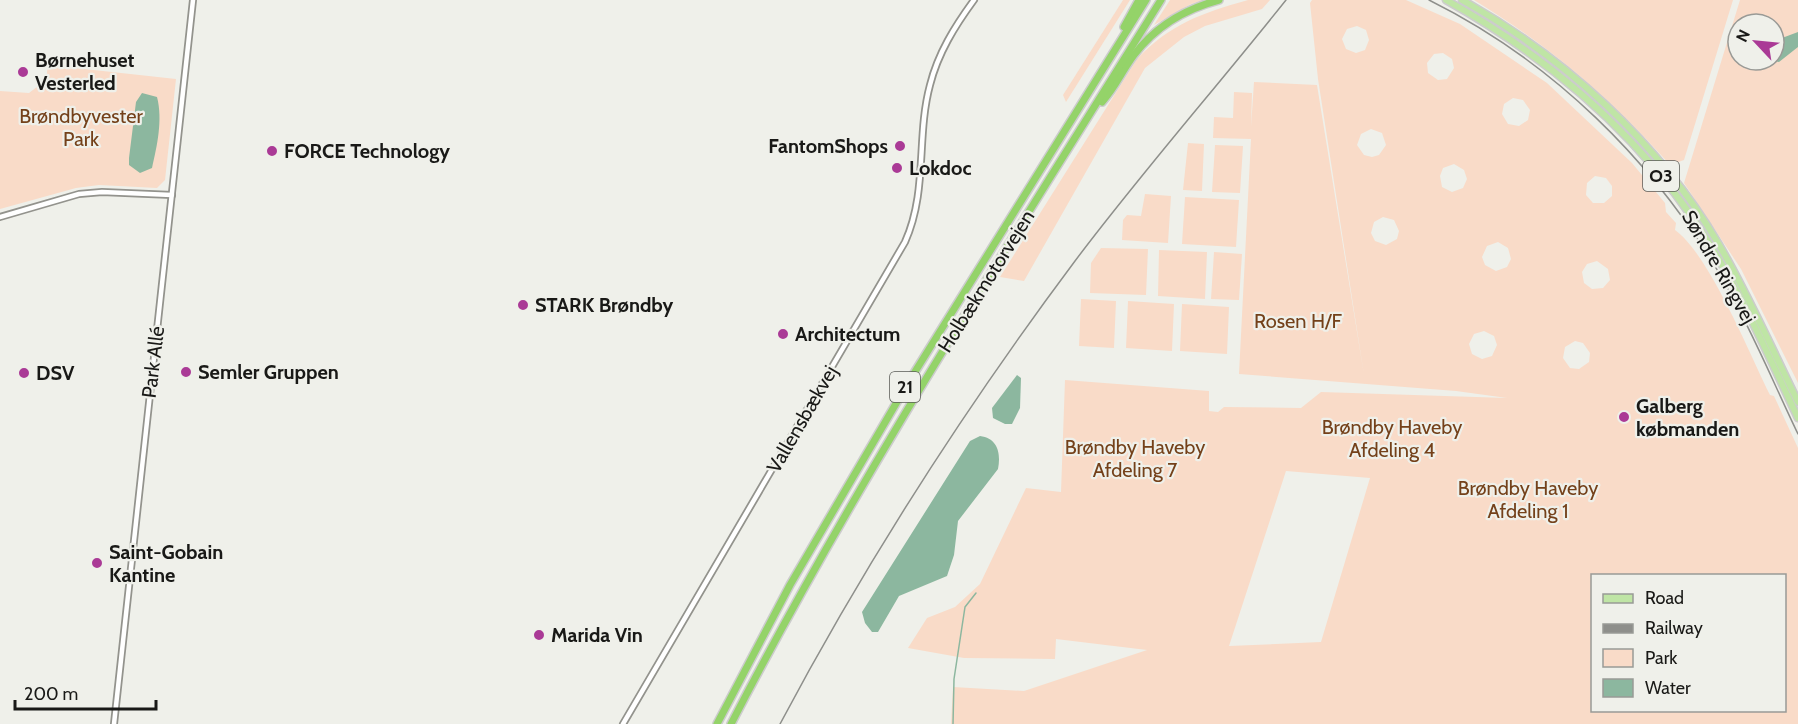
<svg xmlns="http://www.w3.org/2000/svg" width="1798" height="724" font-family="Cabin,sans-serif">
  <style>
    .green { fill: #f9dbc8; fill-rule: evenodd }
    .water { fill: #8cb79f }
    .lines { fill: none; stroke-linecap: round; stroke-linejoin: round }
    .stream { stroke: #8cb79f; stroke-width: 1.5 }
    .minor-casing { stroke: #93938d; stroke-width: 8 }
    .major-casing { stroke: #ccc; stroke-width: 9 }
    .highway-casing { stroke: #ccc; stroke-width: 10 }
    .minor { stroke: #fff; stroke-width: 4.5 }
    .major { stroke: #bfe5a5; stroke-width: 6 }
    .highway { stroke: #94d369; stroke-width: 7 }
    .tram { stroke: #8e8f8b; stroke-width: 1.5 }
    .rail { stroke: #8e8f8b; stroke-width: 1.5 }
    .poi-dot { fill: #aa3a96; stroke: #eff0ea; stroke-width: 2 }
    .labels { text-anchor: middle; stroke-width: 4.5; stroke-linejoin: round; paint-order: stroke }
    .shield { fill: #eff0ea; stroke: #595a56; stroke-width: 1.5 }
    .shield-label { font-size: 18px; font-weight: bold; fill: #191917 }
    .poi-label { font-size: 20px; font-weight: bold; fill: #191917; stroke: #eff0ea; text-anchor: start }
    .park-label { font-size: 20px; fill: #74411a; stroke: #eff0ea }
    .street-label { font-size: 20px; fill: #191917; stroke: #eff0ea }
  </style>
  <rect width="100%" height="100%" fill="#eff0ea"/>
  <g class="green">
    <path d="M1123,0H1130L1066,102L1063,95Z"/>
    <path d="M1170,0H1204L1191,4L1154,25Z"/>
    <path d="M1248,0H1270L1262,9L1205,26L1184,37L1145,68L1024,281L1000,277L1137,59C1170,24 1202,13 1248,0Z"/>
    <path d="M1312,0H1406L1460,24L1547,83L1632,163L1665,203L1666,212L1676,223L1675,230C1709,254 1750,355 1770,395L1774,396L1798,448V724H951L953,687L1024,691L1147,650L1056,639L1055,659L964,658L908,648L927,618L955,607L980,584L1026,488L1061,492L1065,380L1209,391V411L1218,412L1224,407L1301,408L1321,392L1507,398L1456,391L1239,374L1251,139L1213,138L1214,117L1233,118L1234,92L1252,93L1251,127L1254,82L1317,85L1364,375L1318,79L1310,3ZM1357,26L1366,30L1369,40L1365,50L1356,53L1346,49L1342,39L1347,29ZM1443,53L1452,59L1454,68L1447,79L1438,80L1428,73L1427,63L1434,54ZM1513,98L1523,100L1530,110L1528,120L1519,126L1508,124L1502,114L1504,104ZM1371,129L1382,133L1386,145L1379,155L1372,157L1364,155L1357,145L1361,134ZM1454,164L1464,170L1467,179L1463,188L1452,192L1442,187L1440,176L1443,168ZM1595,176L1606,178L1612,186V196L1604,203H1593L1586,195L1587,183ZM1383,217L1394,220L1399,231L1397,239L1386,245L1375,241L1371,233L1374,222ZM1498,242L1508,248L1511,259L1507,267L1496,271L1485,265L1482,257L1487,246ZM1597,261L1608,269L1610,280L1603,288L1592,289L1584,283L1582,272L1587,264ZM1484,331L1494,336L1497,345L1492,356L1482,359L1472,354L1469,344L1474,334ZM1575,341L1583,343L1590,353L1589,362L1579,369L1570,368L1563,358L1565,347ZM1286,471L1370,478L1321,642L1229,646ZM1592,576H1784V710H1592Z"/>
    <path d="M1474,0H1733L1684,160L1670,165C1610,98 1551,47 1474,0Z"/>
    <path d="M1740,0H1798V383L1741,269L1684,183ZM1738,24H1774V60H1738Z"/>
    <path d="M48,65L176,79L165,180L157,188L99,185L76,188L0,209V91L29,93L46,80Z"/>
    <path d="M1188,143L1204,144L1202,191L1183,190Z"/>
    <path d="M1215,145L1243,146L1240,193L1212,192Z"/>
    <path d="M1145,194L1171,196L1168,243L1122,240L1123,220L1127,215L1141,216Z"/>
    <path d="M1185,197L1239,200L1236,247L1182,244Z"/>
    <path d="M1101,248L1148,249L1146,295L1090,293L1091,263Z"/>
    <path d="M1159,250L1207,252L1205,299L1158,296Z"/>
    <path d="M1214,252L1242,254L1239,300L1211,299Z"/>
    <path d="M1081,299L1116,301L1114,348L1079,346Z"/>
    <path d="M1128,301L1174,304L1172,351L1126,348Z"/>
    <path d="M1182,304L1229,307L1227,354L1180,351Z"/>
  </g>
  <g class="water">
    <path d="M1798,32V47L1779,62L1769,60H1774V41Z"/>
    <path d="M142,93L157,97C163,120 157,146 152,168L140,173L129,165V158L136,102Z"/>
    <path d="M1017,375L1021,378L1020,408L1012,424H1005L993,418L992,408Z"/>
    <path d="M980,436C998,438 1001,454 998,469L958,521L954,555L947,576L899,596L878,632H872L865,623L862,612L970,441Z"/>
  </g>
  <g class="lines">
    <path class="stream" d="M953,724L954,679L965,607L976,593"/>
    <g class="minor-casing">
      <g id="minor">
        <path d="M0,217L79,194L102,192L172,195"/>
        <path d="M114,724L193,0"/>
        <path d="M623,724L905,242C928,191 916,137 930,85C938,53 955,26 974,0"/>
      </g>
    </g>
    <g class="major-casing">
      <g id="major">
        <path d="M1446,0C1553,60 1648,142 1712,248C1745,302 1771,361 1798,418"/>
        <path d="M1462,0C1564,57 1659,143 1718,243C1748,294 1772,349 1798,402"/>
      </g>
    </g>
    <g class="highway-casing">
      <g id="highway">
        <path d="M1124,27L1139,0"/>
        <path d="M1102,102C1115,88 1122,71 1134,55C1155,27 1185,9 1219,0"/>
        <path d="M717,724L790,585L908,383L1146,0"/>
        <path d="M731,724C860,474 1013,238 1161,0"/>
      </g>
    </g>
    <use href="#minor" class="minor"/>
    <use href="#major" class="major"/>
    <use href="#highway" class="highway"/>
    <path class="tram" d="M1429,0C1552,61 1653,160 1722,278C1751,328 1773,382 1798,434"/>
    <path class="rail" d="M780,724C866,562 965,408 1075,261C1142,172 1216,88 1286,0"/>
  </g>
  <g class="poi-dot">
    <circle cx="23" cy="72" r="6"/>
    <circle cx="900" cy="146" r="6"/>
    <circle cx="272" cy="151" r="6"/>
    <circle cx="897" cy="168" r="6"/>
    <circle cx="523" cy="305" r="6"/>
    <circle cx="783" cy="334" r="6"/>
    <circle cx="186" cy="372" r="6"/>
    <circle cx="24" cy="373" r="6"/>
    <circle cx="1624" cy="417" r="6"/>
    <circle cx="97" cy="563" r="6"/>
    <circle cx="539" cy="635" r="6"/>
  </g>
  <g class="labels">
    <g class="shield">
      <rect x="1643" y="161" width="36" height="30" rx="4.5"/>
      <rect x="890" y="372" width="30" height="30" rx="4.5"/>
    </g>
    <g class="shield-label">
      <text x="1661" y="182">O3</text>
      <text x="905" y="393">21</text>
    </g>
    <g class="poi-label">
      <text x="35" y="67">Børnehuset<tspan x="35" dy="23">Vesterled</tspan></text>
      <text x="888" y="153" text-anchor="end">FantomShops</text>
      <text x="284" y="158">FORCE Technology</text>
      <text x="909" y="175">Lokdoc</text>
      <text x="535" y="312">STARK Brøndby</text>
      <text x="795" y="341">Architectum</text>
      <text x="198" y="379">Semler Gruppen</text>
      <text x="36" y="380">DSV</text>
      <text x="1636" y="413">Galberg<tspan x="1636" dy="23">købmanden</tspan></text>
      <text x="109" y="559">Saint-Gobain<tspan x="109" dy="23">Kantine</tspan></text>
      <text x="551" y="642">Marida Vin</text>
    </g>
    <g class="park-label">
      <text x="81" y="123">Brøndbyvester<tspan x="81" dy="23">Park</tspan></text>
      <text x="1298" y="328">Rosen H/F</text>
      <text x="1392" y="434">Brøndby Haveby<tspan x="1392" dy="23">Afdeling 4</tspan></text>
      <text x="1135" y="454">Brøndby Haveby<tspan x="1135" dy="23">Afdeling 7</tspan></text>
      <text x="1528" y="495">Brøndby Haveby<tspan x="1528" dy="23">Afdeling 1</tspan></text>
    </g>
    <g class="street-label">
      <text transform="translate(1719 267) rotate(60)" y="7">Søndre Ringvej</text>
      <text transform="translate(986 281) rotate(-58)" y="7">Holbækmotorvejen</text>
      <text transform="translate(153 362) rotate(-83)" y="7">Park Allé</text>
      <text transform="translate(802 419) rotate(-60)" y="7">Vallensbækvej</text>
    </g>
  </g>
  <rect x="1591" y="574" width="195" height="138" fill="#eff0ea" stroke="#999a96" stroke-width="1.5"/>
  <rect x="1603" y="594" width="30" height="9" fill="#bfe5a5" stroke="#999a96" stroke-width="1.5"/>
  <text x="1645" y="604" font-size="18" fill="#191917">Road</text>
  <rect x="1603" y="624" width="30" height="9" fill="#8e8f8b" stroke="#999a96" stroke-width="1.5"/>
  <text x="1645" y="634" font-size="18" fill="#191917">Railway</text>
  <rect x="1603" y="649" width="30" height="18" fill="#f9dbc8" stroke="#999a96" stroke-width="1.5"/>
  <text x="1645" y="664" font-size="18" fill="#191917">Park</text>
  <rect x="1603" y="679" width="30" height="18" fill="#8cb79f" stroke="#999a96" stroke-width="1.5"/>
  <text x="1645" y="694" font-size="18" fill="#191917">Water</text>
  <g transform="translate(1756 42) rotate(296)"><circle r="28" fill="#eff0ea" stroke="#999a96" stroke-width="1.5"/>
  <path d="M0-4.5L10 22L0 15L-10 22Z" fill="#aa3a96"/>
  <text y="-9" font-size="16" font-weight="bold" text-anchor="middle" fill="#191917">N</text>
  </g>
  <path d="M15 700v9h141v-9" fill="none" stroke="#191917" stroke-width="3"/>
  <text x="24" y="700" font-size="18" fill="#191917" stroke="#eff0ea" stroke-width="4.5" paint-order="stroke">200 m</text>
</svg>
